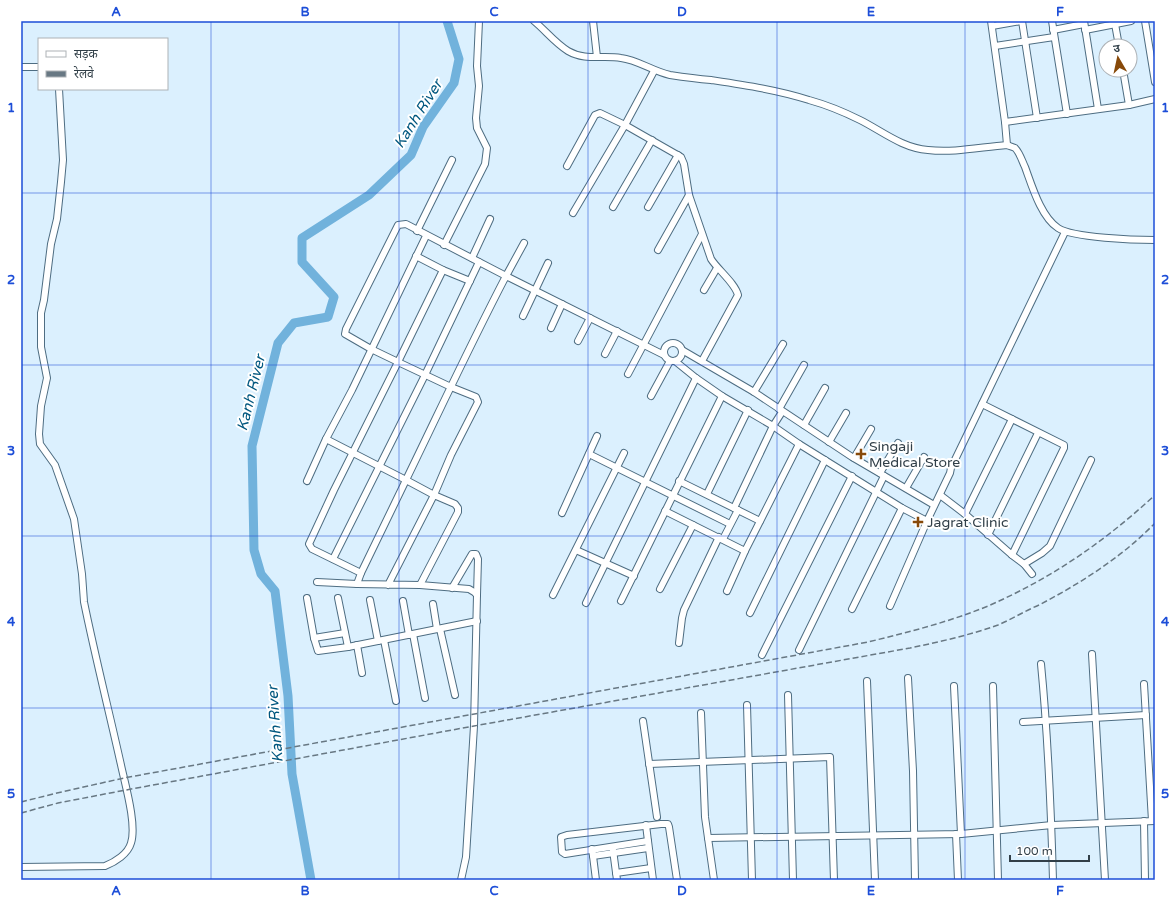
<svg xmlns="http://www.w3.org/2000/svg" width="1176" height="901" font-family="'Varela Round','Noto Sans Devanagari',sans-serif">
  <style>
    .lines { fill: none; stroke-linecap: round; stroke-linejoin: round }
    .river { stroke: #71b2dc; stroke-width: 9 }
    .minor-casing { stroke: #4e6d82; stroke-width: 8 }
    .minor { stroke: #fff; stroke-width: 6 }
    .rail { stroke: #687883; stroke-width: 1.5; stroke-dasharray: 6 3; stroke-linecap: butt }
    .grid { fill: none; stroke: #1d4ed8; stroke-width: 1; stroke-opacity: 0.55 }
    .poi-dot { fill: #874909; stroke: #fff; stroke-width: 1.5 }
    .labels { text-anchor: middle; stroke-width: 4; stroke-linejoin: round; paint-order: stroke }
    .poi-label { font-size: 14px; fill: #313f48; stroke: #fff; text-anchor: start }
    .water-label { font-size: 15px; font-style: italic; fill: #00577f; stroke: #fff }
    .neatline { fill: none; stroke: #1d4ed8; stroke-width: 1.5 }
    .grid-label { font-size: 13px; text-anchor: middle; font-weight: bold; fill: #1d4ed8 }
  </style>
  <rect width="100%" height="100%" fill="#dbf0fe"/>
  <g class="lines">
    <path class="river" d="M311,880L292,774L288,696L275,591L261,574L254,550L252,446L278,343L294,323L328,317L334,297L302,262V238L369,195L411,155L423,127L454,83L459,59L447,21"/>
    <g class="minor-casing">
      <g id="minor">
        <path d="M534,21C545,30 555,43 568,51C585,61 603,55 621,58C638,60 652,71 670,75C683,77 698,79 711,80C744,85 778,90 809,100C827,105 844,112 860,120C882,131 902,148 928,150C954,153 981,147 1007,145C1009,146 1013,147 1015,148C1020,153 1022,161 1025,167C1032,186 1041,217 1058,228C1073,238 1136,240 1155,240"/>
        <path d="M593,21L597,57"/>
        <path d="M991,21L1005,122L1007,145"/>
        <path d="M1022,21L1037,118"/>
        <path d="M1052,21L1067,114"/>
        <path d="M1084,21L1098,109"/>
        <path d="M1145,21L1155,82"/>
        <path d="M1115,24L1119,46"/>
        <path d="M992,26L1021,21"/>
        <path d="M1053,30L1084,24"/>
        <path d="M1085,30L1131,21"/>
        <path d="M995,46L1054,37"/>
        <path d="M21,67H39"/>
        <path d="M1123,70L1129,105"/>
        <path d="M1005,122L1129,105L1155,99"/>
        <path d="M567,166L595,115L600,113L625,125L681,157L684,164L689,195L711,259C718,270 735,283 738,295L702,361"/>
        <path d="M613,207L652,140"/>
        <path d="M648,207L678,155"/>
        <path d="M573,213L625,125L654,71"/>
        <path d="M417,231L452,160"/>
        <path d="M444,245L485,164L487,148L477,128L476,118L479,86L477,66L479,21"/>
        <path d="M658,250L689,195"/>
        <path d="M416,256L443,270L470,281"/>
        <path d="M472,258L490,219"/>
        <path d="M443,270L398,362L371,349L345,334L346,329L398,225L406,224L506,276L524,243"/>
        <path d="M704,290L717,268"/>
        <path d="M523,316L548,263"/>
        <path d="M551,328L562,304"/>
        <path d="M578,341L590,318"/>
        <circle cx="673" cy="352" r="9"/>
        <path d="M682,350L754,392L852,457L934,505"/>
        <path d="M605,354L617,331"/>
        <path d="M675,361L696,378L722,396L773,426L799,444L902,508L927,521L950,473L951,468L1065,232"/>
        <path d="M628,374L702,234"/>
        <path d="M754,392L783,344"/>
        <path d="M651,396L670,361"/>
        <path d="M982,404L1064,445V448L1012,555"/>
        <path d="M779,409L804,365"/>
        <path d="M804,425L825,388"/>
        <path d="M326,439L406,480L361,573"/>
        <path d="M829,442L846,413"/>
        <path d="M589,454L730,524"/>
        <path d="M854,458L871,429"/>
        <path d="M880,473L898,443"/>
        <path d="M307,481L326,439L352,390L426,236"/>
        <path d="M679,481L760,521"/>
        <path d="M906,488L924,457"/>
        <path d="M707,494L748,410"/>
        <path d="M940,495L965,514L1012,555L1024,564L1032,574"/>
        <path d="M734,508L773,426L782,412"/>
        <path d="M665,511L745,551"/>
        <path d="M562,513L597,436"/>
        <path d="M965,514L1012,419"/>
        <path d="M988,535L1038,433"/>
        <path d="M723,539L738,510"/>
        <path d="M576,550L634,576"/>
        <path d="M333,559L425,375L479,262"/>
        <path d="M1024,564L1042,553L1050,546L1091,460"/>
        <path d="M317,582L357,584"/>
        <path d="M388,585L434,495L451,455L478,402L476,397L451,387L398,362L334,490L309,544L312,549L361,573L357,584L420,585L458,512V508L455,504L434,495L406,480C439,412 471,343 506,276L664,355"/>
        <path d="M420,585L469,589L474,592L477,595L474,726L466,857L461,880"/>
        <path d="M452,588L472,554H476L478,559L477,595"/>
        <path d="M660,589L693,525"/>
        <path d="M727,591L745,551L799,444"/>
        <path d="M553,595L624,453"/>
        <path d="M307,598L314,638L318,651L348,647L477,621"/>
        <path d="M338,598L348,647"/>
        <path d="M370,600L378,641"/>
        <path d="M403,601L409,635"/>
        <path d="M621,601L722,396"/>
        <path d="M586,603L696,378"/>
        <path d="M433,604L437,629"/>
        <path d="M890,606L927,521"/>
        <path d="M852,609L902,508"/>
        <path d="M750,613L825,460"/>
        <path d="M440,629L455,695"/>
        <path d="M413,634L425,698"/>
        <path d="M314,638L345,633"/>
        <path d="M384,640L396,701"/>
        <path d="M679,643L682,618L684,610L719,537"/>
        <path d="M357,645L362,673"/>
        <path d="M799,650L884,476"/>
        <path d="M1092,654L1105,880"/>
        <path d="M762,655L852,476"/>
        <path d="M1041,664C1048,736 1051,808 1053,880"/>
        <path d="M908,678L913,771L915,880"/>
        <path d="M867,681L875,880"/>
        <path d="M1144,684L1152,821"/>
        <path d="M954,686L961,834"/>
        <path d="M993,686L998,880"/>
        <path d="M788,695L793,880"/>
        <path d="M747,705L752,880"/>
        <path d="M701,713L705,817L714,880"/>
        <path d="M643,721L657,817"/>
        <path d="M1023,722L1146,715"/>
        <path d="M649,764L830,757L834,880"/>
        <path d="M1144,821L1145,880"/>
        <path d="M646,825L648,841"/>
        <path d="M956,834L958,880"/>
        <path d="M708,838L961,834L1052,825L1155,821"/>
        <path d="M592,849L593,856L648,848"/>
        <path d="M613,850L617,880"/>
        <path d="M593,856L596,880"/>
        <path d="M21,867L105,866C115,862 128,854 131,843C137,825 125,784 121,765C109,711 95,656 84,602L82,574L74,519L55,465L40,444L39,434L41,406L47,378L41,347V313L44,300L51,244L57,219L61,182L63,160L59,89"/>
        <path d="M616,873L651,868"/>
        <path d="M653,880L648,841L565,854L562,852L561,837L567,835L661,824H668L669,827L677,880"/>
      </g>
    </g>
    <use href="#minor" class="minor"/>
    <g class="rail">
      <path d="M21,802L57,793L124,778L868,642C909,632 949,622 988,606C1052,578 1104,542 1155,495"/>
      <path d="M21,813L58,803L126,790L474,726L910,648C939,642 970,635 998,625C1012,619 1025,611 1039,605C1081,583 1122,557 1155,523"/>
    </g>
  </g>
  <path class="grid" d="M211,21V880M399,21V880M588,21V880M777,21V880M965,21V880M21,193H1155M21,365H1155M21,536H1155M21,708H1155"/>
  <g class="poi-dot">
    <path d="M859 448h4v4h4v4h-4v4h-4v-4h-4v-4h4z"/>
    <path d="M916 516h4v4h4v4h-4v4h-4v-4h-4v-4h4z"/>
  </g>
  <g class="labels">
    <g class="poi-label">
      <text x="869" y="451">Singaji<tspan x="869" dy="16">Medical Store</tspan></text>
      <text x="927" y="527">Jagrat Clinic</text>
    </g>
    <g class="water-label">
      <text transform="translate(418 114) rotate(-58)" y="5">Kanh River</text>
      <text transform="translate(251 393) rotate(-76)" y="5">Kanh River</text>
      <text transform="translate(275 724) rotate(-94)" y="5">Kanh River</text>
    </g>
  </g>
  <rect width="1176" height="901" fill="none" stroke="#ffffff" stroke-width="44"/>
  <rect x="38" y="38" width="130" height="52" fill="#ffffff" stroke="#adb2b6"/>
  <rect x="46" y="51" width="20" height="6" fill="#ffffff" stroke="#adb2b6"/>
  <text x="74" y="58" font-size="12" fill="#313f48">सड़क</text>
  <rect x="46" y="71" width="20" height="6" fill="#687883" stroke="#adb2b6"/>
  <text x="74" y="78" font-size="12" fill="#313f48">रेलवे</text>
  <g transform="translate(1118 58) rotate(351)"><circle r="19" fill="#ffffff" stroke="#adb2b6"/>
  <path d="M0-3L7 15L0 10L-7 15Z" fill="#874909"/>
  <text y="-6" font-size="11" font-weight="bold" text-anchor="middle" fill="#313f48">उ</text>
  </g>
  <path d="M1010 855v6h79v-6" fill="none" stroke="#313f48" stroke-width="2"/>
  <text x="1016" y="855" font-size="12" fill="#313f48" stroke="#ffffff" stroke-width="3" paint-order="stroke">100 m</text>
  <rect x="22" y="22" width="1132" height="857" class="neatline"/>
  <g class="grid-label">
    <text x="116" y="16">A</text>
    <text x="305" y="16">B</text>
    <text x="494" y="16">C</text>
    <text x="682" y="16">D</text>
    <text x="871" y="16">E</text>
    <text x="1060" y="16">F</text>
    <text x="11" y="112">1</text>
    <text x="1165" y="112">1</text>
    <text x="11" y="284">2</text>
    <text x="1165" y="284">2</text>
    <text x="11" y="455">3</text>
    <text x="1165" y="455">3</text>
    <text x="11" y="626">4</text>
    <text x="1165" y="626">4</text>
    <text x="11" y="798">5</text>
    <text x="1165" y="798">5</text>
    <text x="116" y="895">A</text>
    <text x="305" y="895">B</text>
    <text x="494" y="895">C</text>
    <text x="682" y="895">D</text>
    <text x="871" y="895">E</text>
    <text x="1060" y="895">F</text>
  </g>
</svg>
